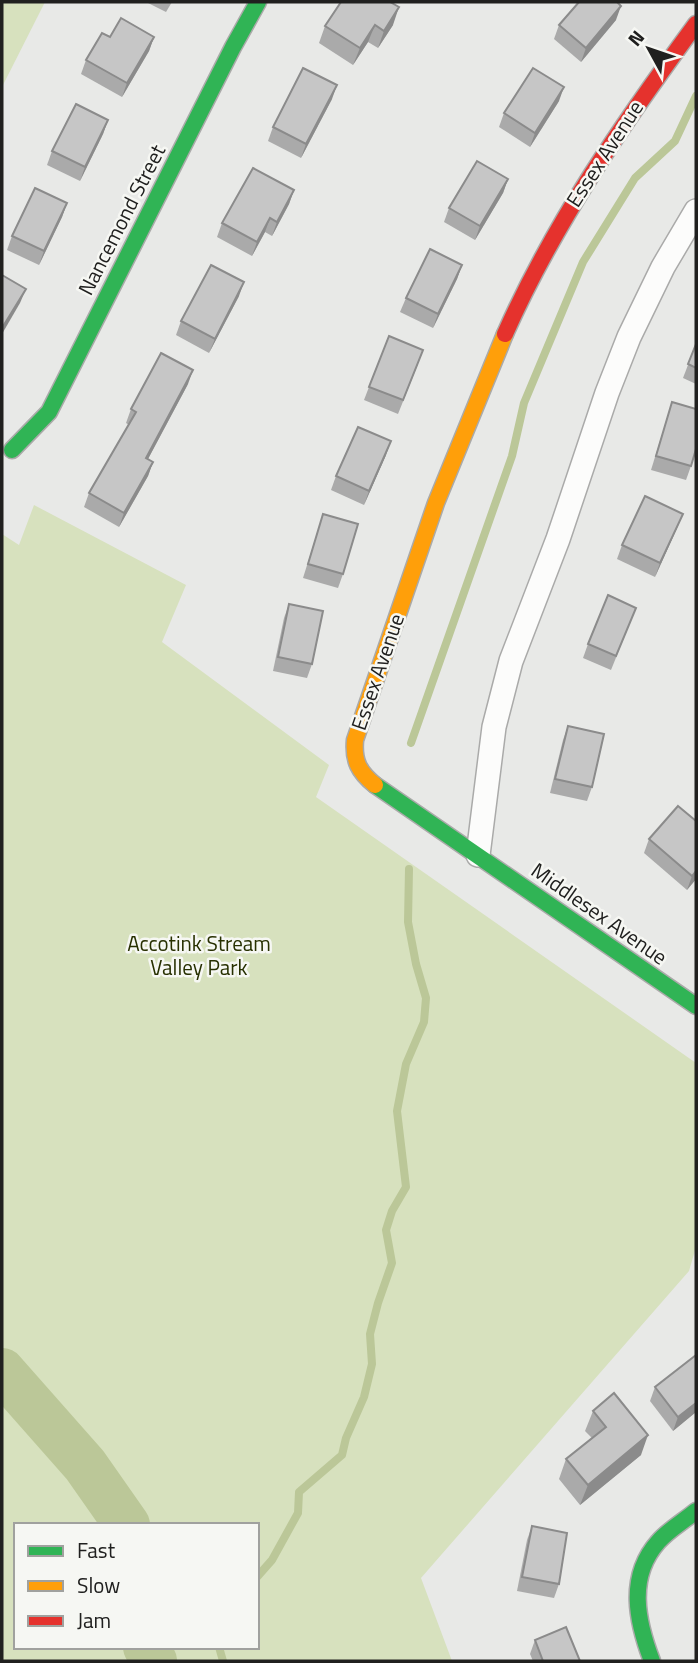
<svg xmlns="http://www.w3.org/2000/svg" width="698" height="1663" font-family="'Titillium Web',sans-serif">
  <style>
    .green { fill: #d7e1be; fill-rule: evenodd }
    .lines { fill: none; stroke-linecap: round; stroke-linejoin: round }
    .stream { stroke: #bbc798; stroke-width: 8 }
    .river { stroke: #bbc798; stroke-width: 46 }
    .street-casing { stroke: #aaaaa9; stroke-width: 26 }
    .fast-casing { stroke: #aaaaa9; stroke-width: 19 }
    .slow-casing { stroke: #aaaaa9; stroke-width: 19 }
    .jam-casing { stroke: #aaaaa9; stroke-width: 19 }
    .street { stroke: #fcfcfb; stroke-width: 23 }
    .fast { stroke: #30b455; stroke-width: 16 }
    .slow { stroke: #ff9f0a; stroke-width: 16 }
    .jam { stroke: #e5322d; stroke-width: 16 }
    .wall { fill: #aaa }
    .shaded-wall { fill: #8b8b8b }
    .building { fill: #c6c6c6; stroke: #8b8b8b; stroke-width: 2 }
    .labels { text-anchor: middle; stroke-width: 5; stroke-linejoin: round; paint-order: stroke }
    .street-label { font-size: 21px; fill: #20201f; stroke: #f6f7f3 }
    .park-label { font-size: 21px; fill: #273000; stroke: #f6f7f3 }
  </style>
  <rect width="100%" height="100%" fill="#e8e9e7"/>
  <g class="green">
    <path d="M2,2H45L2,87Z"/>
    <path d="M34,505L186,585L162,642L329,765L316,797L696,1063V1247L689,1271L421,1578L452,1661H2V534L19,545ZM16,1525H257V1647H16Z"/>
  </g>
  <g class="lines">
    <g class="stream">
      <path d="M411,743L512,456L524,403L583,262L635,178L675,141L696,96"/>
      <path d="M257,1577L272,1560L298,1513L299,1492L342,1455L346,1438L364,1397L372,1364L370,1334L378,1303L392,1263L386,1230L392,1211L406,1187L397,1111L406,1064L424,1022L426,998L416,964L408,922L409,869"/>
      <path d="M219,1647L223,1661"/>
    </g>
    <g class="river">
      <path d="M2,1371L85,1465L127,1525"/>
      <path d="M146,1647L154,1661"/>
    </g>
    <g class="street-casing">
      <path id="street" d="M478,855L494,727L511,661L558,539L607,393L629,337L663,267L696,211"/>
    </g>
    <g class="fast-casing">
      <g id="fast">
        <path d="M12,450L49,412L233,47L258,2"/>
        <path d="M375,785L696,1006"/>
        <path d="M652,1661C637,1622 627,1577 658,1542C668,1530 684,1521 696,1511"/>
      </g>
    </g>
    <g class="slow-casing">
      <path id="slow" d="M375,785C359,772 353,761 355,740L436,503L505,334"/>
    </g>
    <g class="jam-casing">
      <path id="jam" d="M505,334C554,223 624,122 696,24"/>
    </g>
    <use href="#street" class="street"/>
    <use href="#fast" class="fast"/>
    <use href="#slow" class="slow"/>
    <use href="#jam" class="jam"/>
  </g>
  <g class="wall">
    <path d="M146,2H172L166,12Z"/>
    <path d="M616,20L581,62L554,39L559,25Z"/>
    <path d="M393,25L378,48L368,42L353,65L319,43L325,26Z"/>
    <path d="M110,37H154L149,51L122,97L81,74L86,60Z"/>
    <path d="M332,99L301,158L268,141L273,127Z"/>
    <path d="M559,101L530,147L499,127L504,113Z"/>
    <path d="M108,120L103,134L80,181L47,165L52,151Z"/>
    <path d="M508,179L503,193L475,240L444,222L449,208Z"/>
    <path d="M294,190L289,204L272,236L265,232L252,256L217,237L222,223Z"/>
    <path d="M67,203L62,217L39,265L7,250L12,236Z"/>
    <path d="M462,265L457,279L433,328L400,312L406,298Z"/>
    <path d="M239,296L209,353L176,335L181,321Z"/>
    <path d="M696,344V384L683,378Z"/>
    <path d="M418,364L398,414L364,400L369,387Z"/>
    <path d="M188,384L148,459L153,462L148,476L119,527L84,507L89,493L129,425L126,423L131,409Z"/>
    <path d="M672,402L691,466L686,480L651,470Z"/>
    <path d="M386,455L364,505L331,490L336,476Z"/>
    <path d="M323,514L343,574L338,588L303,578Z"/>
    <path d="M683,514L677,528L655,577L617,559L622,545Z"/>
    <path d="M289,604L312,664L307,678L273,671L284,618Z"/>
    <path d="M636,608L611,670L583,658L588,644Z"/>
    <path d="M568,726L592,787L587,801L550,793L563,740Z"/>
    <path d="M696,821V879L687,890L644,853L649,839Z"/>
    <path d="M696,1355V1412L673,1431L650,1401L655,1387Z"/>
    <path d="M593,1411L641,1455L580,1505L559,1479L566,1459L592,1438L585,1431Z"/>
    <path d="M532,1526L559,1584L554,1598L517,1591L527,1540Z"/>
    <path d="M535,1640L580,1661H533L530,1654Z"/>
  </g>
  <g class="shaded-wall">
    <path d="M621,6L616,20L581,62L586,48Z"/>
    <path d="M399,7L393,25L378,48L384,31Z"/>
    <path d="M375,25L368,42L353,65L360,48Z"/>
    <path d="M154,37L149,51L122,97L127,83Z"/>
    <path d="M337,85L332,99L301,158L306,144Z"/>
    <path d="M564,87L559,101L530,147L535,133Z"/>
    <path d="M108,120L103,134L80,181L85,167Z"/>
    <path d="M508,179L503,193L475,240L480,226Z"/>
    <path d="M294,190L289,204L272,236L277,222Z"/>
    <path d="M67,203L62,217L39,265L44,251Z"/>
    <path d="M270,218L265,232L252,256L257,242Z"/>
    <path d="M462,265L457,279L433,328L438,314Z"/>
    <path d="M244,282L239,296L209,353L215,339Z"/>
    <path d="M26,289L20,303L2,334V328Z"/>
    <path d="M193,370L188,384L141,472L146,458Z"/>
    <path d="M391,441L386,455L364,505L369,491Z"/>
    <path d="M153,462L148,476L119,527L124,513Z"/>
    <path d="M683,514L677,528L655,577L660,563Z"/>
    <path d="M696,871V879L687,890L692,876Z"/>
    <path d="M696,1403V1412L673,1431L678,1417Z"/>
    <path d="M648,1435L641,1455L580,1505L588,1485Z"/>
  </g>
  <g class="building">
    <path d="M341,2H390L399,7L384,31L375,25L360,48L325,26Z"/>
    <path d="M579,2H617L621,6L586,48L559,25Z"/>
    <path d="M121,18L154,37L127,83L86,60L102,33L110,37Z"/>
    <path d="M303,68L337,85L306,144L273,127Z"/>
    <path d="M533,68L564,87L535,133L504,113Z"/>
    <path d="M76,104L108,120L85,167L52,151Z"/>
    <path d="M477,161L508,179L480,226L449,208Z"/>
    <path d="M253,168L294,190L277,222L270,218L257,242L222,223Z"/>
    <path d="M35,188L67,203L44,251L12,236Z"/>
    <path d="M430,249L462,265L438,314L406,298Z"/>
    <path d="M211,265L244,282L215,339L181,321Z"/>
    <path d="M2,275L26,289L2,328Z"/>
    <path d="M389,336L423,350L403,400L369,387Z"/>
    <path d="M696,344V368L688,364Z"/>
    <path d="M161,353L193,370L146,458L153,462L124,513L89,493L136,412L131,409Z"/>
    <path d="M672,402L696,409V449L691,466L656,456Z"/>
    <path d="M358,427L391,441L369,491L336,476Z"/>
    <path d="M645,496L683,514L660,563L622,545Z"/>
    <path d="M323,514L358,524L343,574L308,564Z"/>
    <path d="M608,595L636,608L616,656L588,644Z"/>
    <path d="M289,604L323,611L312,664L278,657Z"/>
    <path d="M568,726L604,734L592,787L555,779Z"/>
    <path d="M678,806L696,821V871L692,876L649,839Z"/>
    <path d="M696,1355V1403L678,1417L655,1387Z"/>
    <path d="M614,1393L648,1435L588,1485L566,1459L606,1427L593,1411Z"/>
    <path d="M532,1526L567,1533L559,1584L522,1577Z"/>
    <path d="M566,1627L580,1661H543L535,1640Z"/>
  </g>
  <g class="labels">
    <g class="street-label">
      <text transform="translate(605 154) rotate(-57)" y="7">Essex Avenue</text>
      <text transform="translate(122 220) rotate(-63)" y="7">Nancemond Street</text>
      <text transform="translate(378 672) rotate(-71)" y="7">Essex Avenue</text>
      <text transform="translate(599 914) rotate(35)" y="7">Middlesex Avenue</text>
    </g>
    <g class="park-label">
      <text x="199" y="951">Accotink Stream<tspan x="199" dy="24">Valley Park</tspan></text>
    </g>
  </g>
  <rect width="698" height="1663" fill="none" stroke="#20201f" stroke-width="7"/>
  <rect x="14" y="1523" width="245" height="126" fill="#f6f7f3" stroke="#a0a19e" stroke-width="2"/>
  <rect x="28" y="1546" width="35" height="10" fill="#30b455" stroke="#a0a19e" stroke-width="2"/>
  <text x="77" y="1558" font-size="21" fill="#20201f">Fast</text>
  <rect x="28" y="1581" width="35" height="10" fill="#ff9f0a" stroke="#a0a19e" stroke-width="2"/>
  <text x="77" y="1593" font-size="21" fill="#20201f">Slow</text>
  <rect x="28" y="1616" width="35" height="10" fill="#e5322d" stroke="#a0a19e" stroke-width="2"/>
  <text x="77" y="1628" font-size="21" fill="#20201f">Jam</text>
  <g transform="translate(649 49) rotate(310)" stroke="#f6f7f3" stroke-width="5" paint-order="stroke">
  <path d="M0-5L12 26L0 18L-12 26Z" fill="#20201f"/>
  <text y="-10" font-size="19" font-weight="bold" text-anchor="middle" fill="#20201f">N</text>
  </g>
</svg>
